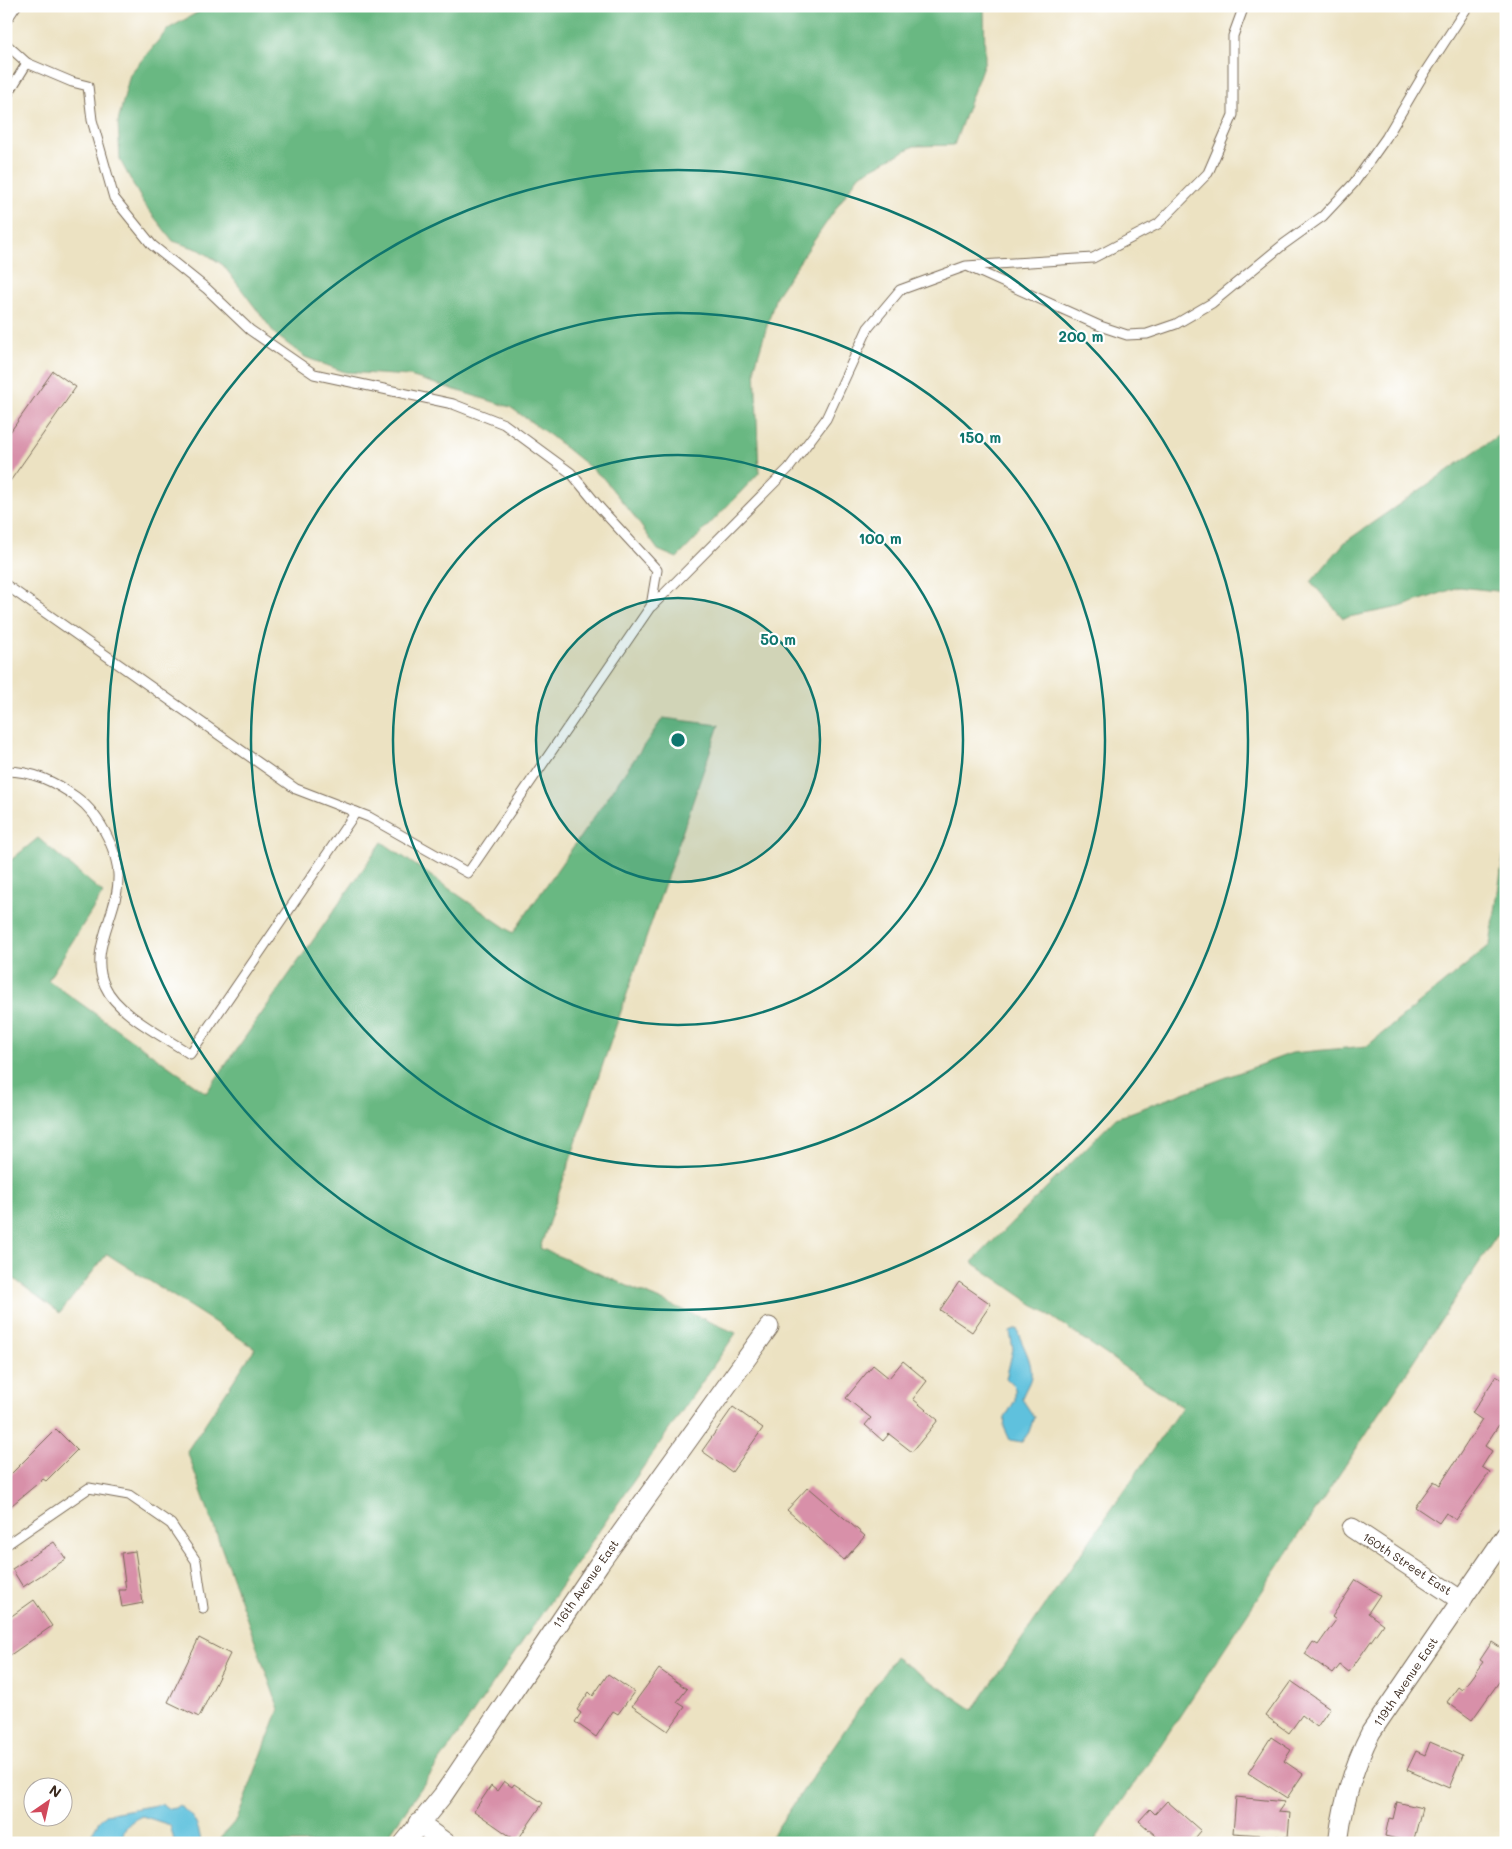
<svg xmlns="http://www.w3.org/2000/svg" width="1512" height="1849" font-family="Mali,sans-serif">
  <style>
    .forest { fill: #69b882; stroke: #527150 }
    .water { fill: #5fc1dd; stroke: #4d767e }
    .building { fill: #d890a9 }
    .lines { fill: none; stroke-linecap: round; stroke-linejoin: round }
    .lane-casing { stroke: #796a57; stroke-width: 11 }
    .street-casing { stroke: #796a57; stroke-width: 21 }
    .lane { stroke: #fff; stroke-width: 9 }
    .street { stroke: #fff; stroke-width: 19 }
    .ring { fill: none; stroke: #0f766e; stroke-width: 2.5 }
    .labels { text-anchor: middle; stroke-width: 4.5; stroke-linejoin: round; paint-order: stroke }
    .street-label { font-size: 12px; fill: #3b2a1e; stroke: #fff }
    .centre { fill: #0f766e; stroke: #fff; stroke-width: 2.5 }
    .ring-label { font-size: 15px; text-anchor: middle; font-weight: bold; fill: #0f766e; stroke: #fff; stroke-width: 4.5; stroke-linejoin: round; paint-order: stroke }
  </style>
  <rect width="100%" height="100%" fill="#fff"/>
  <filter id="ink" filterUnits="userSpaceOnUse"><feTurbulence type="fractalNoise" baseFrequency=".02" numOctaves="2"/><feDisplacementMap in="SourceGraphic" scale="10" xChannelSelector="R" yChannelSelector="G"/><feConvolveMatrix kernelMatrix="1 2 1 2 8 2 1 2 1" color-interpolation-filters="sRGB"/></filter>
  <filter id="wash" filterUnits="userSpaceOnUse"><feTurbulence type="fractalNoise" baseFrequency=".0096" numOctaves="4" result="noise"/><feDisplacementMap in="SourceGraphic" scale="20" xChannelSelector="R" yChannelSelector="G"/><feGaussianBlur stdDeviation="1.12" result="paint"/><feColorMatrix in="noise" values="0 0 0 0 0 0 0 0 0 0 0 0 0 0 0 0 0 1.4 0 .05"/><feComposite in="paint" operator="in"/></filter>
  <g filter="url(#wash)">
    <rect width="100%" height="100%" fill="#ece2c2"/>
    <g class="forest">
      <path d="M209,6H984L985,60L954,145L914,146L859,175L776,296L755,366L759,473L677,558L658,550L634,516L603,478L551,436L510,407L410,376L345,372L305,357L276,335L223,265L200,250L173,241L144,204L120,160L118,122L130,74L168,29Z"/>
      <path d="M1506,430V592L1459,587L1400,607L1343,618L1311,582L1345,542Z"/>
      <path d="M663,718L719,725L540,1248L736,1333L383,1843H216L237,1819L279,1709L187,1451L255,1348L107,1254L60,1313L6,1273V864L38,838L103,893L48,980L206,1093L382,842L513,933Z"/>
      <path d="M1506,838V1222L1152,1758L1093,1843H767L895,1657L973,1710L1182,1407L972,1262L1116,1118L1292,1053L1367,1046L1490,945Z"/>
    </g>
    <g class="water">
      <path d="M1017,1329C1021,1344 1033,1360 1031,1376C1030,1384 1024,1390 1022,1399L1034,1417L1029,1432L1022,1442L1010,1440L1004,1427L1005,1418L1015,1400V1388L1006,1379L1013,1349L1010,1332Z"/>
      <path d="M162,1804L169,1809L175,1808L179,1805C193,1816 199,1824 201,1843H169L174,1840L170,1825L142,1816C130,1821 121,1829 123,1843H86L99,1821L106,1814Z"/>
    </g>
    <g id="blocks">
      <g class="building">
        <path d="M53,371L76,387L6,487V438Z"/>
        <path d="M959,1282L991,1304L972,1332L940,1310Z"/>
        <path d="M903,1361L927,1381L913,1399L938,1420L912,1452L889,1434L883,1441L865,1425L871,1418L846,1398L873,1365L889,1378Z"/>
        <path d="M1496,1376L1506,1382V1414L1485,1446L1492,1451L1482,1467L1490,1472L1456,1520L1446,1513L1439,1523L1415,1507L1434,1481L1440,1485L1482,1420L1472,1413Z"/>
        <path d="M733,1407L763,1428L732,1472L702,1451Z"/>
        <path d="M56,1429L77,1450L46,1481L43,1479L6,1510V1479Z"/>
        <path d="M808,1487L865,1536L844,1560L787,1510Z"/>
        <path d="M54,1542L66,1559L23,1587L12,1569Z"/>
        <path d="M135,1551L143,1603L122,1607L119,1590H126L121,1553Z"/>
        <path d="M1356,1580L1380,1595L1368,1613L1383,1624L1349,1672L1340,1665L1333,1674L1305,1654L1313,1642L1318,1645L1336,1620L1332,1617Z"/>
        <path d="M34,1600L52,1626L6,1658V1620Z"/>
        <path d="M199,1638L230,1654L199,1717L168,1702Z"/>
        <path d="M1492,1642L1506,1651V1672L1472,1720L1447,1702L1458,1687L1462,1690L1483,1662L1480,1660Z"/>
        <path d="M659,1669L687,1689L677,1702L685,1707L668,1731L632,1706Z"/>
        <path d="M608,1674L634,1692L618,1714L613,1711L596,1737L575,1722L581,1713L577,1710L589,1692L593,1696Z"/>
        <path d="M1291,1681L1330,1708L1317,1727L1302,1715L1289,1733L1266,1716Z"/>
        <path d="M1271,1737L1291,1750L1284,1761L1303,1774L1287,1798L1248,1773Z"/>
        <path d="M1430,1742L1462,1756L1449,1788L1407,1770L1416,1751L1425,1755Z"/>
        <path d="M504,1781L512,1787L514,1784L543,1803L517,1841L474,1811L491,1786L497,1791Z"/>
        <path d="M1236,1797L1285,1802L1278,1812L1290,1813L1288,1837L1233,1833Z"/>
        <path d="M1167,1801L1201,1831L1191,1843H1164L1139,1821L1150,1809L1155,1814Z"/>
        <path d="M1397,1802L1422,1808L1413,1843L1385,1836L1389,1818L1393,1819Z"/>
      </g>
    </g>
  </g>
  <g filter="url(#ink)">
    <use href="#blocks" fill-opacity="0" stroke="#796a57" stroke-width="1"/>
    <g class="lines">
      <g class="lane-casing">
        <g id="lane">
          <path d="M6,21L16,6"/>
          <path d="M6,44L27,63L72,82L88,86L92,120L114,198L152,245L207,289L250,330L314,374L453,404L504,424L571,473L600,508L657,570L651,606L468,873L369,817L296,789L6,585"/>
          <path d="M6,97L27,63"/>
          <path d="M969,267L1100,326L1127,335L1147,334L1176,324L1212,303L1284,244L1323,216L1354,183L1386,138L1425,72L1468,6"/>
          <path d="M652,606L789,468L826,419L868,328L900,290L966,266L1093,258L1158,224L1208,173L1233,115V36L1244,6"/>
          <path d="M6,771C33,771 55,782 76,797C91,808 100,821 108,838C114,851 119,864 118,879C118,914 88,950 105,986C117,1014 165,1037 190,1054L356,812"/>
          <path d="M6,1545L89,1488L129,1495L171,1524L196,1561L203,1608"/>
        </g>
      </g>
      <g class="street-casing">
        <g id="street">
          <path d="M1352,1528L1462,1601"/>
          <path d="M418,1823L446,1843"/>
          <path d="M404,1843L443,1795L599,1564L769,1327"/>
          <path d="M1338,1843C1343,1803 1353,1767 1371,1732L1506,1535"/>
        </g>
      </g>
      <use href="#lane" class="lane"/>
      <use href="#street" class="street"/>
    </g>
  </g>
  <circle cx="678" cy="740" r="142" fill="#0f766e" fill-opacity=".12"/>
  <g class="ring">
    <circle cx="678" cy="740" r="142"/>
    <circle cx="678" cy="740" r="285"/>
    <circle cx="678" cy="740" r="427"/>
    <circle cx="678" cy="740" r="570"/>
  </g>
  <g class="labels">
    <g class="street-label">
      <text transform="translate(1407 1564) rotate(33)" y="4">160th Street East</text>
      <text transform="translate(586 1584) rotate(-55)" y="4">116th Avenue East</text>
      <text transform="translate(1406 1682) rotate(-56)" y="4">119th Avenue East</text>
    </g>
  </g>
  <circle cx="678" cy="740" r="8" class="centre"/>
  <g class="ring-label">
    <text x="1081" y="342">200 m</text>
    <text x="980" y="443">150 m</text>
    <text x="880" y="544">100 m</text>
    <text x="778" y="645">50 m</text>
  </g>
  <rect width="1512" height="1849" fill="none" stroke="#fff" stroke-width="25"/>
  <g transform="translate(48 1802) rotate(34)"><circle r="24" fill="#ffffff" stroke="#b1aaa5"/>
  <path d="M0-4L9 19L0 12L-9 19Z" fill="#d1495b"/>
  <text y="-8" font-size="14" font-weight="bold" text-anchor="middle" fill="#3b2a1e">N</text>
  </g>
</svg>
